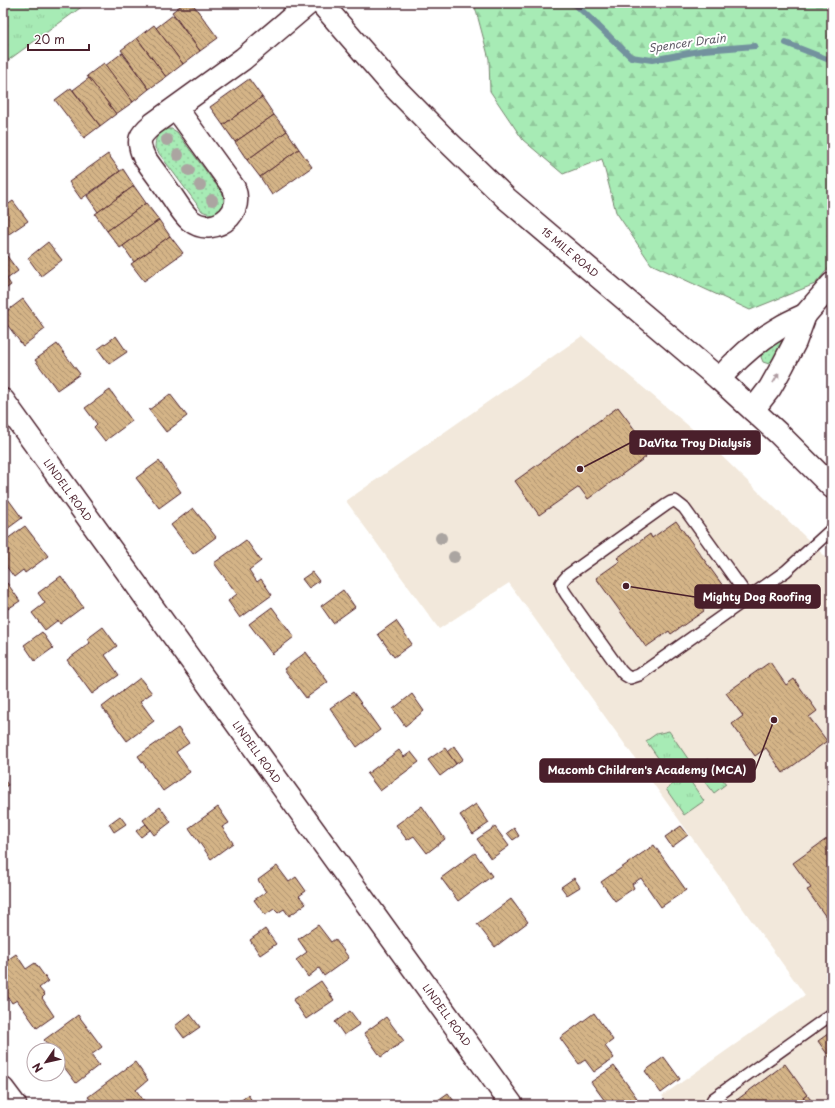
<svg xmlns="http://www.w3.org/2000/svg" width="835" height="1108" font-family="'Playpen Sans',sans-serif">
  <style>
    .built { fill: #f2e8db }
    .grass { fill: url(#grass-dots); stroke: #788570 }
    .forest { fill: url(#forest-firs); stroke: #788570 }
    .park { fill: url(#park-tufts); stroke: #788570 }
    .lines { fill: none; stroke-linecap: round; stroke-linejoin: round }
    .stream { stroke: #73929e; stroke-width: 6 }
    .building { fill: url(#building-back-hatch); stroke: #4a1f2b }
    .lane-casing { stroke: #4a1f2b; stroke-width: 14 }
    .street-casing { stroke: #4a1f2b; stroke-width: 25 }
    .secondary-casing { stroke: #4a1f2b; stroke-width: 25 }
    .lane { stroke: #fff; stroke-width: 11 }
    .street { stroke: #fff; stroke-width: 22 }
    .secondary { stroke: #fff; stroke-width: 22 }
    .tree { fill: #aba5a1 }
    .oneway { fill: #ae9aa0 }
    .labels { text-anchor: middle; stroke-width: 4; stroke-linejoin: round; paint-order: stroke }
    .street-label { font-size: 10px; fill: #4a1f2b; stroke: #fff }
    .water-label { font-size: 11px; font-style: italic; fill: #5f5965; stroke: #fff }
    .leader { fill: none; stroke: #4a1f2b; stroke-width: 1.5 }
    .callout-dot { fill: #4a1f2b; stroke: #fff; stroke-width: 1.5 }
    .callout { fill: #4a1f2b; stroke: #4a1f2b; stroke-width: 1.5 }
    .callout-label { font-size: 11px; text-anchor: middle; font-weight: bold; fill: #fff }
  </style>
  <defs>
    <pattern id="grass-dots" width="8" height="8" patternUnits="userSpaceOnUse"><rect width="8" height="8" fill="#a7ebb5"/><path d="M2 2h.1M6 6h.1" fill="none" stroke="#91c99c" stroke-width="1.8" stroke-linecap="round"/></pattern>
    <pattern id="forest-firs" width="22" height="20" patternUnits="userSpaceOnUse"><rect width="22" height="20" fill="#a7ebb5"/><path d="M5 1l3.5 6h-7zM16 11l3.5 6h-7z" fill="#91c99c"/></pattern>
    <pattern id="park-tufts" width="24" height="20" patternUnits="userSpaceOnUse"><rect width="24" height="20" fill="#a7ebb5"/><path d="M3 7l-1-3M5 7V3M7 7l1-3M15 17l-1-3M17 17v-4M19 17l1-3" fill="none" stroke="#91c99c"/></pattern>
    <pattern id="building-back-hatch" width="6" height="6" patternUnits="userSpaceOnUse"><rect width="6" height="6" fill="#d4b487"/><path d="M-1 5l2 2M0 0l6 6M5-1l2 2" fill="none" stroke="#ae926f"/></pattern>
  </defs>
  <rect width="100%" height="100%" fill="#fff"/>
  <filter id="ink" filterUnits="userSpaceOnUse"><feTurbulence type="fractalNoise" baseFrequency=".025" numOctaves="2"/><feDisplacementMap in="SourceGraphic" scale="8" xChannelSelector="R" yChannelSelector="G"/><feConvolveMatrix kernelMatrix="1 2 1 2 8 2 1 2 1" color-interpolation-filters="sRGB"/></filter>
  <g filter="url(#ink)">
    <path class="built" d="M582,336L703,438L832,563V1105H669L662,1096L805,995L509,583L439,629L346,501Z"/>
    <g class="grass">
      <path d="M166,129H172L177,132L223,194C228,211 216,218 202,211L155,148C155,138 157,133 166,129Z"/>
      <path d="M785,335L786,339L772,362L769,364L763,362L761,357L762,354Z"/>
    </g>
    <path class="forest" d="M474,3H832V264L815,284L750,310L651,264L616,212L602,159L563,174L523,140L490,91L489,59Z"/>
    <g class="park">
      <path d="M3,3H87L3,64Z"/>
      <path d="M669,731L693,766L674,780L646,741L656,734Z"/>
      <path d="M708,759L726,784L714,793L695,768Z"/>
      <path d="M686,775L704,801L684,815L666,789Z"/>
    </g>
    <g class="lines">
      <g class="stream">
        <path d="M570,3L576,5L631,57L652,60L704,50L755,46"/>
        <path d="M786,43L832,61"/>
      </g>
    </g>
    <g class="building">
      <path d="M184,3H192L218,38L200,51L172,12Z"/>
      <path d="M173,15L200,51L183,64L156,28Z"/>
      <path d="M154,25L183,64L166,77L137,38Z"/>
      <path d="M137,38L166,77L149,89L121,50Z"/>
      <path d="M122,53L149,89L133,102L105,66Z"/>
      <path d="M104,63L133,102L116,114L87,76Z"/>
      <path d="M89,78L116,114L100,126L73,90Z"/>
      <path d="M249,79L262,97L223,125L210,107Z"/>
      <path d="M71,88L100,126L84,138L55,100Z"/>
      <path d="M262,97L274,115L235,142L223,125Z"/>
      <path d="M274,115L287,131L247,160L235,142Z"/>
      <path d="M287,131L299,149L260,177L247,160Z"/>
      <path d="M299,149L312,167L272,195L260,177Z"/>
      <path d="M108,154L120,171L81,199L69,182Z"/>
      <path d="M123,169L134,186L98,212L87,196Z"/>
      <path d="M134,186L146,203L107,231L95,214Z"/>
      <path d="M13,201L28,221L6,236L3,232V208Z"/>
      <path d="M146,203L159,220L120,248L107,231Z"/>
      <path d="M159,220L170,236L134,262L123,246Z"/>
      <path d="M170,236L183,253L144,281L131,264Z"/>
      <path d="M48,242L62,260L41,276L28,258Z"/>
      <path d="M7,256L18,271L7,279L11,285L3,291V259Z"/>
      <path d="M23,299L45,329L23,346L3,319V314Z"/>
      <path d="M116,336L127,352L109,364L98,349Z"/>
      <path d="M57,344L80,374L57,390L35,360Z"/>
      <path d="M110,390L132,421L105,441L94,427L97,424L85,408Z"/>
      <path d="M170,394L187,416L166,432L149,410Z"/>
      <path d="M618,407L641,438L635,442L646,457L588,499L579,487L539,515L515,481Z"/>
      <path d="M159,461L181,492L159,508L136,478Z"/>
      <path d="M3,492L22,518L3,532Z"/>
      <path d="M193,508L216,537L193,554L171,525Z"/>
      <path d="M676,521L726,590L702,607L704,611L688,622L671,634L669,631L646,647L596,578L620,561L617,558L650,534L652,538Z"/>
      <path d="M25,526L48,556L25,573L23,570L14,577L3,562V555L9,551L3,542Z"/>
      <path d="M246,540L261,561L249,570L257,582L261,579L272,595L240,618L228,601L237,594L214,563Z"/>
      <path d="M312,572L319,581L309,588L302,579Z"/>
      <path d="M61,576L83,607L60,624L58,620L45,630L32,613L45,603L38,593Z"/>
      <path d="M7,583L20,601L3,612V586Z"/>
      <path d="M343,590L355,607L333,623L321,606Z"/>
      <path d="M272,607L294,637L272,654L249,624Z"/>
      <path d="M396,621L412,644L394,657L378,634Z"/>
      <path d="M103,627L117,646L105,655L119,675L92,694L67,660L90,643L87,639Z"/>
      <path d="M42,632L53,648L35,661L24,645Z"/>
      <path d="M306,652L328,682L306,698L284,669Z"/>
      <path d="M770,662L786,685L794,679L817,711L809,717L827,741L783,773L766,748L755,756L732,724L743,716L726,693Z"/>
      <path d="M140,678L152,693L140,701L154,721L127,741L102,707Z"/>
      <path d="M353,692L380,730L357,747L330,708Z"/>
      <path d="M412,694L424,711L405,726L393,709Z"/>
      <path d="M178,728L189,743L176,752L190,772L163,791L138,756Z"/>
      <path d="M454,746L463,759L456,764L447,752Z"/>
      <path d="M445,748L456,764L440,776L428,760Z"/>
      <path d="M399,750L404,757L411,752L419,762L380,791L367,774Z"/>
      <path d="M3,778L8,785L3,788Z"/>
      <path d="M476,804L489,823L473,834L460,815Z"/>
      <path d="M422,806L445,839L427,853L414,836L407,840L396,825Z"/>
      <path d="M160,807L171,822L154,835L143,820Z"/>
      <path d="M218,807L229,823L222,827L233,843L211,859L189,828Z"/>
      <path d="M120,816L126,824L114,832L109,824Z"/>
      <path d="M146,824L150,830L141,837L136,831Z"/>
      <path d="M681,826L688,835L672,847L665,837Z"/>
      <path d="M495,827L509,846L491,859L477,839Z"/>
      <path d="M514,828L519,836L513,840L507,833Z"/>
      <path d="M832,835V918L828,920L807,890L811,888L793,863Z"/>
      <path d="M654,845L686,890L661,907L641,878L632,884L634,888L615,901L601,882Z"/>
      <path d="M475,853L492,876L458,901L441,878Z"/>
      <path d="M277,866L289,882L296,877L306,891L299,896L306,904L289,916L284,909L278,913L274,909L265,915L254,900L266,892L258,880Z"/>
      <path d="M574,878L580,887L567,895L561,887Z"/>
      <path d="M511,899L528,922L495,947L477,924Z"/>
      <path d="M3,905L7,911L3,914Z"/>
      <path d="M318,925L331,942L335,939L349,958L324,976L319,968L308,977L296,960L307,952L298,939Z"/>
      <path d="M265,929L276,944L260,955L250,940Z"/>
      <path d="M16,954L26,969L35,963L48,981L39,988L45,995L42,998L54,1016L37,1028L17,1000L12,1003L3,990L7,986L3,980V963Z"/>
      <path d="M321,981L334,1000L306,1019L293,1000Z"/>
      <path d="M350,1011L360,1024L344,1035L335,1022Z"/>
      <path d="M594,1013L613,1040L605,1046L614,1058L594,1072L585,1060L579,1064L560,1038Z"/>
      <path d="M190,1014L200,1027L184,1038L175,1026Z"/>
      <path d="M78,1015L102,1047L91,1055L99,1065L76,1083L58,1059V1050H52L44,1040Z"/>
      <path d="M386,1017L404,1041L381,1057L364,1033Z"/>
      <path d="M832,1031V1061L818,1041Z"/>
      <path d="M664,1057L680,1079L661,1093L645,1071Z"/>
      <path d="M135,1062L148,1080L136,1090L147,1105H94L88,1097Z"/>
      <path d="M785,1064L807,1095L794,1105H730Z"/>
      <path d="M614,1066L637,1098L628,1105H608L591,1082Z"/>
      <path d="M448,1093L457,1105H431Z"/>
      <path d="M248,1095L255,1105H235Z"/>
      <path d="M807,1095L815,1105H794Z"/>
    </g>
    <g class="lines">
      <g class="lane-casing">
        <g id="lane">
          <path d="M748,597L684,508L675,501L671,502L666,505L568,575L561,583L563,589L566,594L621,671L625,675L630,678L639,675L786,571L832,529"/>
          <path d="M711,1105V1103L713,1099L832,1014"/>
        </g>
      </g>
      <g class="street-casing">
        <g id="street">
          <path d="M176,108L234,188C238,199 237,208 229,217C218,228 202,230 190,220C182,213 175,200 169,192C161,180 152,169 144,157C136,140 140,135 153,124L243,59L309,3"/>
          <path d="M719,379C736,360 757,341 779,328C787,323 796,319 805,315"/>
          <path d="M3,400L512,1105"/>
          <path d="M753,410L770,388L783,365L795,342L805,315L832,284"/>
          <path d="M3,1089L15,1105"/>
        </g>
      </g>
      <g class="secondary-casing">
        <path id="secondary" d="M321,3L392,85L443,137L507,199L719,379L778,433L832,487"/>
      </g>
      <use href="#lane" class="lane"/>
      <use href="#street" class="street"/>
      <use href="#secondary" class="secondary"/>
    </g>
    <g class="tree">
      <circle cx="167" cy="140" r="6"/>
      <circle cx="178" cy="155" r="6"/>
      <circle cx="189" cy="170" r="6"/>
      <circle cx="200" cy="185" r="6"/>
      <circle cx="212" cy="200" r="6"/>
      <circle cx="441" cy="538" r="6"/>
      <circle cx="454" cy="557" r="6"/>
    </g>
    <defs><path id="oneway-solid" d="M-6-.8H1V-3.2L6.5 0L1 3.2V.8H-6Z"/></defs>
    <use class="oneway" href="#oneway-solid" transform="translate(776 378) rotate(-59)"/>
  </g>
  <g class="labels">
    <g class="street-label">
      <text transform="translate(570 252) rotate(40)" y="4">15 MILE ROAD</text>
      <text transform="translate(68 490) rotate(54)" y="4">LINDELL ROAD</text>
      <text transform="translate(257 752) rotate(54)" y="4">LINDELL ROAD</text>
      <text transform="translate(447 1015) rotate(54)" y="4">LINDELL ROAD</text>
    </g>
    <g class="water-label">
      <text transform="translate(687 43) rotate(-8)" y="4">Spencer Drain</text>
    </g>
  </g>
  <path class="leader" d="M580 469L630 443M626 586L695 597M774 720L755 770"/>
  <g class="callout-dot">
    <circle cx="580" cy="469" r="4"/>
    <circle cx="626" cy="586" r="4"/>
    <circle cx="774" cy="720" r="4"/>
  </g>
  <g class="callout">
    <rect x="630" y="431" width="130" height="23" rx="4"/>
    <rect x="695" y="585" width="125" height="23" rx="4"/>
    <rect x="540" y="759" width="215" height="23" rx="4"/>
  </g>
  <g class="callout-label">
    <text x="695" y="447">DaVita Troy Dialysis</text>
    <text x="757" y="601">Mighty Dog Roofing</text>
    <text x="647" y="774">Macomb Children's Academy (MCA)</text>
  </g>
  <rect width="835" height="1108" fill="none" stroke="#fff" stroke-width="16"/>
  <rect x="8" y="8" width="819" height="1092" fill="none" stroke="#4a1f2b" stroke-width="1.5" filter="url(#ink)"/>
  <g transform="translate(46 1062) rotate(236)"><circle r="19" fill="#ffffff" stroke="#b7a5aa"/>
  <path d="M0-3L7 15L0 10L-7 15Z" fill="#4a1f2b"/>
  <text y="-6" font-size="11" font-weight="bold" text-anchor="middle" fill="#4a1f2b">N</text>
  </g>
  <path d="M28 44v6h61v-6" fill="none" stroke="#4a1f2b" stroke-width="2"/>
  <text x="34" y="44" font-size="12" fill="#4a1f2b" stroke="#ffffff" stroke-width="3" paint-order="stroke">20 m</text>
</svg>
